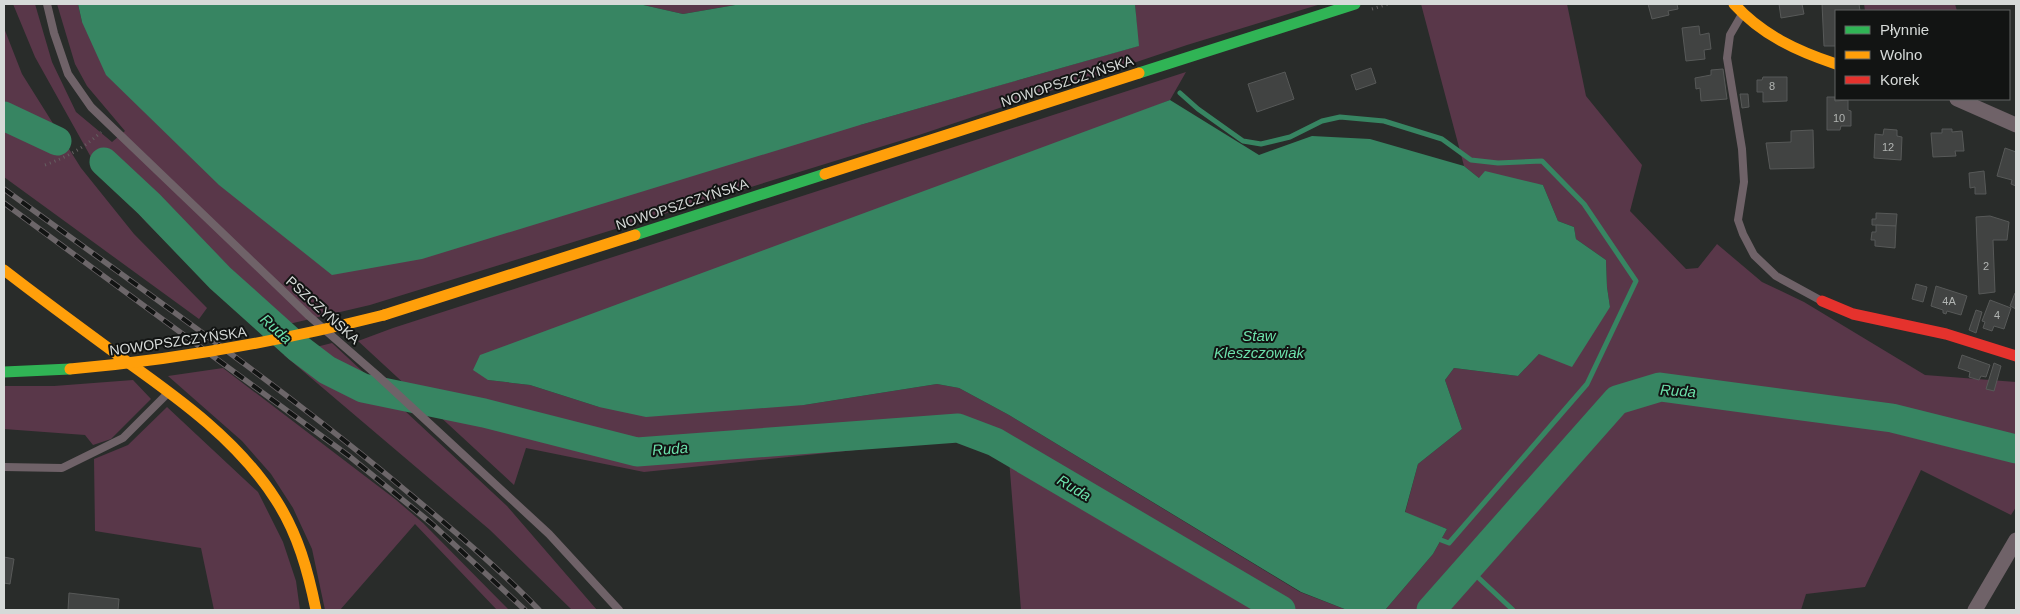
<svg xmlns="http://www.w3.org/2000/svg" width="2020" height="614" font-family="Arial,sans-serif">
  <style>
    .green { fill: #593749 }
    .water { fill: #378562 }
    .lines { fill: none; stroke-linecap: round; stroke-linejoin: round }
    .stream { stroke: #378562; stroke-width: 5 }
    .river { stroke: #378562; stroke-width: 29 }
    .building { fill: #414342; stroke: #575958 }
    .path { stroke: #655f61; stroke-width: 3; stroke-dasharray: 1 4; stroke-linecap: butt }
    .lane { stroke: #6f6268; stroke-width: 8 }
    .street { stroke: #6f6268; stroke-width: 15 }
    .fast { stroke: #30b455; stroke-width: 11 }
    .slow { stroke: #ff9f0a; stroke-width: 11 }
    .jam { stroke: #e5322d; stroke-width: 11 }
    .rail-casing { stroke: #6c6669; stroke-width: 5.5 }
    .rail { stroke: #121413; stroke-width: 4; stroke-dasharray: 11; stroke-linecap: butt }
    .slow-bridge { stroke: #ff9f0a; stroke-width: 11 }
    .labels { text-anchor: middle; stroke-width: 4; stroke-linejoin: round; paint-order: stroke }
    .number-label { font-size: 11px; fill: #b1b4b2 }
    .street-label { font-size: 14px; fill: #d6dad8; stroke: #121413 }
    .water-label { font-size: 15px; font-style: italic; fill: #6ce1ab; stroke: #121413 }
  </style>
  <rect width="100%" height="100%" fill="#292c2a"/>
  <g class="green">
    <path d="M13,4H35L52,62L76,112L112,142L125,131L87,86L75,64L57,4H78L82,22L860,125L1138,46L1135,4H1321L1187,45L919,135L370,305L259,331L231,306L147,223L97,168L35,57Z"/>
    <path d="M639,4H741L683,14Z"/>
    <path d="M1421,4H1567L1586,96L1642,165L1630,211L1686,269L1698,268L1717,244L1762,282L1804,302L1925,375L2016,382V507L2011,515L1921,470L1865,587L1806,594L1801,610H1379L1386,609L1433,554L1447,529L1405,513L1418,464L1462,429L1445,380L1454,368L1518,376L1539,354L1610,307L1607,287L1606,260L1576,239L1574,227L1558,221L1543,185L1479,178L1464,166Z"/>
    <path d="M1864,4H1955L1957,11H1865Z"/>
    <path d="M4,28L22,74L81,168L134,234L207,308L199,319L4,177Z"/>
    <path d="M1186,72L1170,100L488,380L530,385L599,407L804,405L937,384L959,388L1009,415L1300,592L1347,610H1021L1009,459L961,439L644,472L526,448L514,485L358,341L393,328Z"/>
    <path d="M332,343L507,506L597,610H572L490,530L284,355Z"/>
    <path d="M223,368L395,499L423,523L509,610H497L415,524L340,610H325L312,549L293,508L271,474L242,441L168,376Z"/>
    <path d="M133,380L151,399L111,439L93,445L85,435L4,429V386H54Z"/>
    <path d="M167,407L258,492L283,542L296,581L300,610H214L201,548L95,531L94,459L128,445Z"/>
  </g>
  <g class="water">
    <path d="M78,4H639L683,14L741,4H1135L1139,46L860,125L422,259L332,275L219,185L106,75L82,22Z"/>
    <path d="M1170,100L1259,155L1312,136L1370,139L1464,166L1479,178L1485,171L1543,185L1558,221L1574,227L1576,239L1606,260L1607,287L1610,307L1572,367L1539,354L1518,376L1454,368L1445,380L1462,429L1418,464L1405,512L1447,529L1433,554L1386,609L1347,610L1301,592L1009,415L959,388L937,384L804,405L646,417L599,407L530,385L488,380L473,370L480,355Z"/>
  </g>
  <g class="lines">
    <g class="stream">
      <path d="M1180,93L1198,109L1243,141L1261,144L1290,137L1322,121L1340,117L1384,121L1442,139L1471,160L1498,163L1542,161L1584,204L1636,281L1587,384L1449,543L1441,540"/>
      <path d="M1468,568L1513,610"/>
    </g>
    <g class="river">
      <path d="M4,116L57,141"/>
      <path d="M104,162L149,204L220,278L298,348L327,370L363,388L484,413L637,452L958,428L995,442L1281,610"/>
      <path d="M1431,610L1617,400L1660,387L1892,418L2016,449"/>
    </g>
  </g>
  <g class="building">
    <path d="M1648,4H1677L1678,9L1668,11L1669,15L1652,19Z"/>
    <path d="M1779,4H1802L1804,14L1781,18Z"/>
    <path d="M1822,4H1859L1860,11H1836V46H1824Z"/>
    <path d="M1699,26L1700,35L1709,33L1711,49L1704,50L1705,59L1686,61L1682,28Z"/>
    <path d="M1371,68L1376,83L1356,90L1351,75Z"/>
    <path d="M1723,69L1727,99L1701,101L1700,88L1696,89L1695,78L1711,75V70Z"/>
    <path d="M1285,72L1294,99L1257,112L1248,84Z"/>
    <path d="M1763,77H1787V101L1763,102V92H1757V80H1762Z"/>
    <path d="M1740,94H1748L1749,107L1742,108Z"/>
    <path d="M1827,97H1835V101L1848,100V110L1851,111V126H1841L1840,130H1827Z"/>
    <path d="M1884,129L1897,130V136L1902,137L1901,160L1874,158L1875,134L1883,135Z"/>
    <path d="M1942,129H1952V132L1962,131L1964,151H1955L1956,156L1933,157L1931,133H1942Z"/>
    <path d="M1813,130L1814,168L1770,169L1766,143L1791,142V131Z"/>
    <path d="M2005,148L2016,152V186L2011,184L2012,180L1997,176Z"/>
    <path d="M1984,171L1986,194H1975V187L1970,188L1969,173Z"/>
    <path d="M1876,213L1897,214L1896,226L1872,225V219H1876Z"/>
    <path d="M1990,216L2009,222L2007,240H1993L1995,292L1979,294L1976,217Z"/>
    <path d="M1876,225L1896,226L1895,248L1875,246V240H1871L1872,232H1876Z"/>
    <path d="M1916,284L1927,287L1923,302L1912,299Z"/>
    <path d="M1936,286L1967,296L1961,315L1947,311L1946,314L1943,313V310L1931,306Z"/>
    <path d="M2015,293L2016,294V309L2010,306Z"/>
    <path d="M1990,300L2011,308L2004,329L1994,326L1992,331L1983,328L1985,322L1982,321Z"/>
    <path d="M1976,310L1982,312L1976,333L1969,330Z"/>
    <path d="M1962,355L1990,365L1986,377L1981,376L1979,380L1969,377L1970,372L1958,368Z"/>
    <path d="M1994,363L2001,366L1994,391L1986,389Z"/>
    <path d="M4,557L14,559L10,584L4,583Z"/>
    <path d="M69,593L119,599L118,610H68Z"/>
  </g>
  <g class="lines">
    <g class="path">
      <path d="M1372,9L1388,4"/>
      <path d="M45,165C67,157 84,148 101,132"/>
    </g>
    <g class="lane">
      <path d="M47,4L54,33L68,74L91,107L309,316L378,376L549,534L619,610"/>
      <path d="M1741,16L1730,35L1727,58L1742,149L1744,182L1738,220L1743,234L1754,255L1776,276L1820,300"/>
      <path d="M4,467L62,468L123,438L168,393"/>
    </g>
    <g class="street">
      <path d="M1957,99L2016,125"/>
      <path d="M1975,610L2016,540"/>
    </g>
    <g class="fast">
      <path d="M1139,73L1355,4"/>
      <path d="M635,235L825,174"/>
      <path d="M4,372L70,369"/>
    </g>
    <g class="slow">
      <path d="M1734,4C1762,35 1797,51 1836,64"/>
      <path d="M825,174L1139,73"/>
      <path d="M4,270C44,301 85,331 126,361C181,400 239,442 276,500C298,534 308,571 316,610"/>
      <path d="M384,315L635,235"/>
    </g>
    <path class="jam" d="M1822,301L1853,314L1946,334L2016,356"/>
    <g class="rail-casing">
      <g id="rail">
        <path d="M4,189C134,284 267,376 392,479C442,521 494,563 539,610"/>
        <path d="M4,203L349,456L431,523L525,610"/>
      </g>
    </g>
    <use href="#rail" class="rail"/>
    <path class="slow-bridge" d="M70,369C177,360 280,341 384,315"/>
  </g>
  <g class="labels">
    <g class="number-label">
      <text x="1772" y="90">8</text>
      <text x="1839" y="122">10</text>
      <text x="1888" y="151">12</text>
      <text x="1986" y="270">2</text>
      <text x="1949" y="305">4A</text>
      <text x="1997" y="319">4</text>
    </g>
    <g class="street-label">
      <text transform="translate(1067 81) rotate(-18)" y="5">NOWOPSZCZYŃSKA</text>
      <text transform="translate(682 204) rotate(-18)" y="5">NOWOPSZCZYŃSKA</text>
      <text transform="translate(323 310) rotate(42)" y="5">PSZCZYŃSKA</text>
      <text transform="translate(178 341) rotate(-8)" y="5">NOWOPSZCZYŃSKA</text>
    </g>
    <g class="water-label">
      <text transform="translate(276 329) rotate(42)" y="5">Ruda</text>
      <text x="1259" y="341">Staw<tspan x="1259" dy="17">Kleszczowiak</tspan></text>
      <text transform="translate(1678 391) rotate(4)" y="5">Ruda</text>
      <text transform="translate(670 449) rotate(-4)" y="5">Ruda</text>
      <text transform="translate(1074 488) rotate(31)" y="5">Ruda</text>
    </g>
  </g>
  <rect width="2020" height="614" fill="none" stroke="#d6dad8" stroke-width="10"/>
  <rect x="1835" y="10" width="175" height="90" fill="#121413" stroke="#606362"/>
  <rect x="1845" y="26" width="25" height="8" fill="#30b455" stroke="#606362"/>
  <text x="1880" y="35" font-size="15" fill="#d6dad8">Płynnie</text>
  <rect x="1845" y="51" width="25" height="8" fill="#ff9f0a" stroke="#606362"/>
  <text x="1880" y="60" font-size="15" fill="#d6dad8">Wolno</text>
  <rect x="1845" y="76" width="25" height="8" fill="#e5322d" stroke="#606362"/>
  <text x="1880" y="85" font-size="15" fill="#d6dad8">Korek</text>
</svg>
